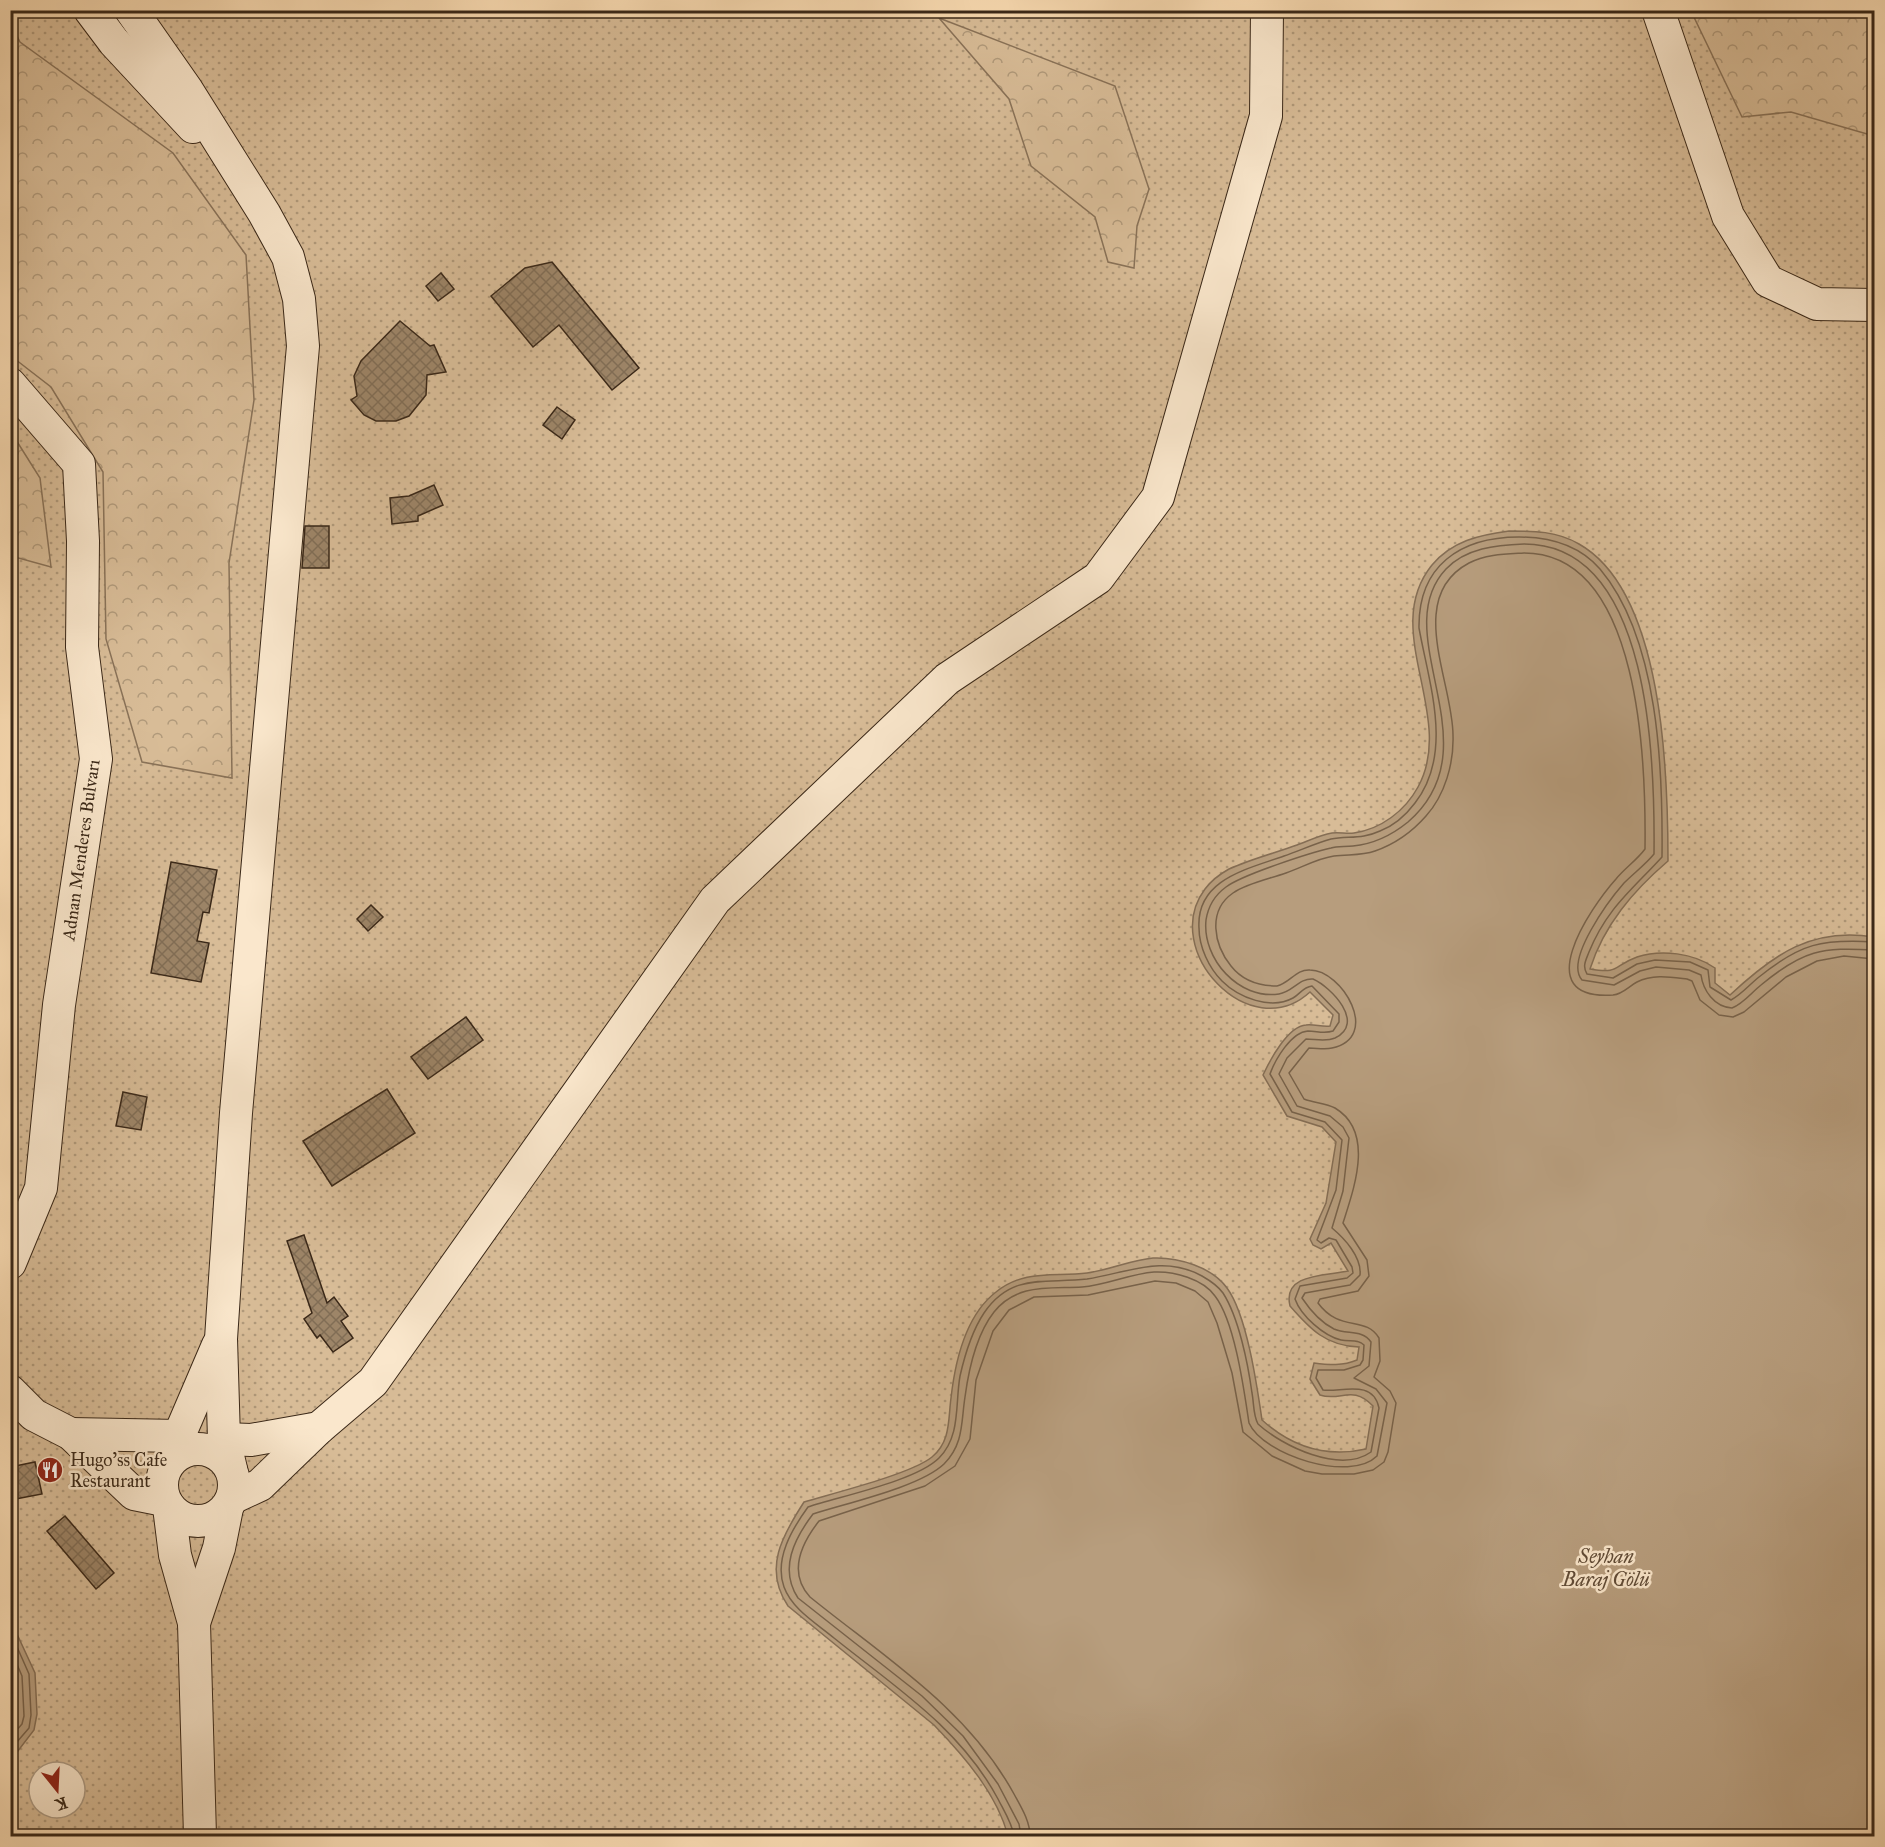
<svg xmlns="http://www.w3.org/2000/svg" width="1885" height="1847" font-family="'IM FELL Great Primer',serif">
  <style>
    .green { fill: url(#green-dots); stroke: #897258; stroke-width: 1.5; fill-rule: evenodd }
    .forest { fill: url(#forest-crowns); stroke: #897258; stroke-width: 1.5 }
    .water { fill: #b79d7d; stroke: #856e55; stroke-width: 1.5 }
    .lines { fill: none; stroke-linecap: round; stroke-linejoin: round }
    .shore { stroke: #78624a; stroke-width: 1.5 }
    .building { fill: url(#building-cross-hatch); stroke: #3a2818; stroke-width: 1.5 }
    .secondary-casing { stroke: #3a2818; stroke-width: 34 }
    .secondary { stroke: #fae7cc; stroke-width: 32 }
    .labels { text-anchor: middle; stroke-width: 5; stroke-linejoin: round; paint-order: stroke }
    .street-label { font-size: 18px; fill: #3a2818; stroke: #fae7cc }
    .poi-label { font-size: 18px; fill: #3a2818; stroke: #fae7cc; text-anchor: start }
    .water-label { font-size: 20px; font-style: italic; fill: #604b36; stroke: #fae7cc }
  </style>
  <defs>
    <pattern id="green-dots" width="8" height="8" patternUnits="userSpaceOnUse" patternTransform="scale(1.5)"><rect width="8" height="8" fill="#d8bc97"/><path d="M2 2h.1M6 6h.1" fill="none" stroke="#b0997a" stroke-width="1.8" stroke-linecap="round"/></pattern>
    <pattern id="forest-crowns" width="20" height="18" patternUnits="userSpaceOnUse" patternTransform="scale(1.5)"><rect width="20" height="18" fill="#d8bc97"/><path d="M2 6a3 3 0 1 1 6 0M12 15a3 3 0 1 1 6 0" fill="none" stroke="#b0997a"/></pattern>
    <pattern id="building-cross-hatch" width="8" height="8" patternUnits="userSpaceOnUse" patternTransform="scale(1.5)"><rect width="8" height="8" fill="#9d8568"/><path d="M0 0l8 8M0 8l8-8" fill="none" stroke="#816d55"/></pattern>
  </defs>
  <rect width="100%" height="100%" fill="#f8dab1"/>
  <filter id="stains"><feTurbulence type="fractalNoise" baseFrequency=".00333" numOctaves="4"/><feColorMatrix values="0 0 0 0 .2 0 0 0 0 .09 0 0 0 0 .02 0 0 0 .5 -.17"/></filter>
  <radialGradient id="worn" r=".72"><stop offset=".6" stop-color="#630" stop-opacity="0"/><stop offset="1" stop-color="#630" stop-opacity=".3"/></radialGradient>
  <path class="green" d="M11,11H1874V1836H11ZM39,1772H75V1808H39Z"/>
  <g class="forest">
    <path d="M1764,10L1768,14C1804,10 1839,8 1874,18V136L1791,112L1742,117L1691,11Z"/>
    <path d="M939,18L1115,86L1149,189L1137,226L1134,268L1108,262L1095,217L1031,166L1009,99Z"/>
    <path d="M10,22L20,42L173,153L246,255L254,400L229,563L232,778L142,762L106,639L103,472L51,387L11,356Z"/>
    <path d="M11,432L40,478L51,567L11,556Z"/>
  </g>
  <g class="water">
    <path d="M1509,531C1534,531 1557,531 1579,544C1664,592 1668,775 1668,861C1633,891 1604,925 1590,969C1621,974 1612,966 1637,957C1661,949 1694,953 1715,968V983L1730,995C1774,954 1812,927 1874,937V1836H1008C997,1794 964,1756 934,1725L788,1606C763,1569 782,1536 804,1502C834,1493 911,1474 932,1457C951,1441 948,1420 951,1398C955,1362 966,1315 996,1292C1024,1269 1054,1277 1087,1273C1109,1270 1131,1260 1153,1258C1178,1257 1212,1267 1227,1288C1247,1315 1257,1386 1262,1420C1292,1447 1326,1458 1366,1449L1373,1406C1352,1384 1341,1402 1320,1395L1310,1379L1314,1363C1329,1365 1343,1366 1357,1360L1359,1347C1326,1346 1310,1329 1290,1306C1282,1273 1326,1276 1348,1271L1331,1243L1321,1249L1313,1245L1310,1239L1326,1203L1336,1142L1322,1127L1287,1116L1263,1075C1270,1060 1288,1026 1306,1025C1314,1024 1322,1027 1330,1026L1333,1015L1310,992C1250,1047 1159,950 1205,889C1211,881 1220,874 1229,869C1251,859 1275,853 1297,845C1308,841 1320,835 1332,833C1339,832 1347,834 1354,833C1381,829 1405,811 1418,787C1457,716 1379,630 1432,565C1452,541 1479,535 1509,531Z"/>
    <path d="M10,1619L35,1673L37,1714L34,1730L11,1760Z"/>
  </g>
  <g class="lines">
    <g class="shore">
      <path d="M10,1631L29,1674L31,1715L29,1728L10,1750"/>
      <path d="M10,1648L22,1676L24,1716L22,1724L10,1738"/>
      <path d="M1014,1836C1012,1823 1004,1811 998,1799C960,1728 895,1687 834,1638C816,1623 792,1609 784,1587C774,1559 792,1529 808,1507C841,1496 916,1481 939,1458C961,1436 955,1404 960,1376C965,1354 972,1331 984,1313C1012,1272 1046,1284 1087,1279C1127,1273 1163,1254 1202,1276C1209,1280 1218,1286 1223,1293C1239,1318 1248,1364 1252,1393C1254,1403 1253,1415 1258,1424C1282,1446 1340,1474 1371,1452L1379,1408C1373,1378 1339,1393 1323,1390L1316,1378L1318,1370H1344L1360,1365L1363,1360L1364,1345C1358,1339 1350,1342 1341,1340C1324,1336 1301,1316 1295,1299L1300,1286L1347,1278L1353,1273L1352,1267L1336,1240L1329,1238L1321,1243L1317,1240L1336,1190L1342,1140L1325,1122L1292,1112L1270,1074C1275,1060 1291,1032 1308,1031C1317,1031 1324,1034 1333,1031L1339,1022V1014L1312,986C1303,987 1300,994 1293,998C1271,1010 1239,998 1222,981C1209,968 1199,947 1199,928C1196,879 1248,869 1284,856C1299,851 1316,843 1331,839C1348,836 1363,839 1380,831C1393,826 1406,815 1415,803C1454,753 1429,684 1419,628C1418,566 1460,537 1519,537C1550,537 1579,545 1600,569C1659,639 1663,770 1662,857C1632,890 1607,908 1589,952C1586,960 1582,966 1587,974L1613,978L1637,964L1655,960L1690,962L1708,970L1710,987L1731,1000C1741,995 1750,984 1759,977C1801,943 1822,939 1874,942"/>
      <path d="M1021,1836L1019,1824L998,1784L963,1736L922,1696L798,1598C779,1569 794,1539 813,1514C847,1503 920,1487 944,1464C964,1444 961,1422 965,1397C969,1367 976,1335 994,1312C1017,1283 1050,1289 1082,1287C1107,1285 1129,1274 1154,1272C1174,1271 1203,1279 1215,1296C1235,1322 1244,1390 1249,1423C1263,1455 1350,1483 1377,1456L1387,1403L1376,1389L1354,1378L1369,1366L1371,1342C1362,1329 1347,1335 1334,1329C1322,1323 1310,1310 1302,1298L1305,1293L1350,1285L1360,1275C1362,1257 1344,1238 1332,1228L1343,1191L1349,1138L1343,1127L1330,1116L1297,1106L1279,1074L1287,1058L1306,1039C1315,1039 1326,1042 1335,1038C1366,1023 1331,987 1313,979C1299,978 1293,992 1279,994C1239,1000 1202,959 1206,920C1208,907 1215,895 1226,887C1242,875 1309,853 1331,848C1337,846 1345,847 1353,846C1374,844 1392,835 1408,822C1496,746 1385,634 1446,569C1466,548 1496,545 1524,544C1652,544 1655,764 1654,854C1646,864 1634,873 1624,883C1610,899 1564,960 1582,980L1614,985L1640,971L1656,967L1689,970L1701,975C1703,990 1714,1007 1732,1008C1743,1004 1752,992 1761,985C1803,950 1822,947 1874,950"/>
      <path d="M1030,1836C1030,1821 1021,1807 1014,1794C967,1708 884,1657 810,1597C788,1573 801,1544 819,1521L925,1486L955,1466L970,1439L976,1380L993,1331L1009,1310L1034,1297L1088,1295L1155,1281L1176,1283L1195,1291L1208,1302L1217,1323L1232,1373L1243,1432L1272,1456L1305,1471L1322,1474H1354L1373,1470L1384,1462L1388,1452L1396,1403L1390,1391L1374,1377L1380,1361L1379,1338C1365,1315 1340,1333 1318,1303L1320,1299L1358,1291L1369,1276L1367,1260L1343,1223C1354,1188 1375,1132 1335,1108C1325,1103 1314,1103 1304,1099L1289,1073L1309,1048C1317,1048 1325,1050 1332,1048C1382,1037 1342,970 1310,970C1296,969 1290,983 1277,986C1259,986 1242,980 1231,966C1214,945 1207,911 1233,893C1247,883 1269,879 1286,873C1301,868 1318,858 1334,856C1348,854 1361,856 1375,851C1395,844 1412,832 1426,816C1445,795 1454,763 1453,735C1453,682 1405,597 1469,563C1486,554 1506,554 1524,553C1642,553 1646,767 1645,849C1637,860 1625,868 1616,879C1590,908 1527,1001 1613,995C1623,994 1629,986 1637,982C1653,974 1670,977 1687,979L1692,981L1700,1000L1719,1015L1733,1017L1744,1012L1786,977L1817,961L1844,956L1874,959"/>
    </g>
  </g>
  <g class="building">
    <path d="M552,262L639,368L612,390L559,325L533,347L491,296L525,268Z"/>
    <path d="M441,273L454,289L438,301L426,286Z"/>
    <path d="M400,321L430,346L434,345L446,372L427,375L426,395L409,416L396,421H376L364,415L351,400L357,396L354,376L361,361Z"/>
    <path d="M557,407L575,420L562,439L543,425Z"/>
    <path d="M434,485L443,505L418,516V521L392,524L390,498L409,496Z"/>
    <path d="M305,526H329V568H302Z"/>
    <path d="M171,862L217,870L209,913L203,912L197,941L209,943L201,982L151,973Z"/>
    <path d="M371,905L383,917L368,931L357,919Z"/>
    <path d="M466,1017L483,1040L428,1079L411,1057Z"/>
    <path d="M387,1089L415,1133L332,1186L303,1141Z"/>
    <path d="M123,1092L147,1097L141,1130L116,1126Z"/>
    <path d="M304,1235L327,1303L334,1297L348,1316L341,1321L353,1338L333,1352L320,1335L317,1338L304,1319L312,1313L287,1241Z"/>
    <path d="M35,1462L42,1494L10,1500V1467Z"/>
    <path d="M65,1516L114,1573L96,1589L47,1531Z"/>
  </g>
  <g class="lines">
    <g class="secondary-casing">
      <g id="secondary">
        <path d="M90,10L114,42L193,127"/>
        <path d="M131,10L187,90L264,213L288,257L299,299L303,346L236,1113L221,1339L224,1439L231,1469"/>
        <path d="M1658,10L1728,216L1768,281L1817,304L1874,305"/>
        <path d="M10,384L79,464L83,541L82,647L96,759L59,1005L41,1188L10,1263"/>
        <path d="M10,1391L34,1415L71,1434L134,1494L164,1500"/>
        <path d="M71,1434L179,1436"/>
        <path d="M224,1439L251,1440L319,1428"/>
        <circle cx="198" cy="1485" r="36"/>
        <path d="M175,1456L179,1436L218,1345"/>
        <path d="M232,1498L260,1485L319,1428L373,1382L715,900L947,679L1098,578L1158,497L1266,116L1267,10"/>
        <path d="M169,1507L175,1555L194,1623L200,1836"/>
        <path d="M194,1623L219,1548L227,1508"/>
      </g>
    </g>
    <use href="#secondary" class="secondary"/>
  </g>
  <defs>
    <g id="restaurant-disc" transform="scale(1.35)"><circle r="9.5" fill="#8f2418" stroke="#fae7cc"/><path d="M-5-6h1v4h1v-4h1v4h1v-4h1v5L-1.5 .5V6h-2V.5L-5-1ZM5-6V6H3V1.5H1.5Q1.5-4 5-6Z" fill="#fff"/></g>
  </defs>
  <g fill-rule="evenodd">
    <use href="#restaurant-disc" x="50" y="1470"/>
  </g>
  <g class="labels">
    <g class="street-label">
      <text transform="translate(81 850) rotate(-82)" y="6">Adnan Menderes Bulvarı</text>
    </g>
    <g class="poi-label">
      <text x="70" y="1466">Hugo'ss Cafe<tspan x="70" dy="21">Restaurant</tspan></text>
    </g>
    <g class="water-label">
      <text x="1606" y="1563">Seyhan<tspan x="1606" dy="23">Baraj Gölü</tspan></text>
    </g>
  </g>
  <rect width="1885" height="1847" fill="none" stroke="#f8dab1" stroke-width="36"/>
  <rect x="12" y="12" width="1861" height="1823" fill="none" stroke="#3a2818" stroke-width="3"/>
  <rect x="18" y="18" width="1849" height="1811" fill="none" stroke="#3a2818" stroke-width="1.5"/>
  <g transform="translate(57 1790) rotate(162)"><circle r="28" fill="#fae7cc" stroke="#ad9b84" stroke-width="1.5"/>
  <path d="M0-4.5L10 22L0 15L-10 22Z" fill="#8f2418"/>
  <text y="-9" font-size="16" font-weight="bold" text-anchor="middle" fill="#3a2818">K</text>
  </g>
  <rect width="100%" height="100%" filter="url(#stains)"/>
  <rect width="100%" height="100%" fill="url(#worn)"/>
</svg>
